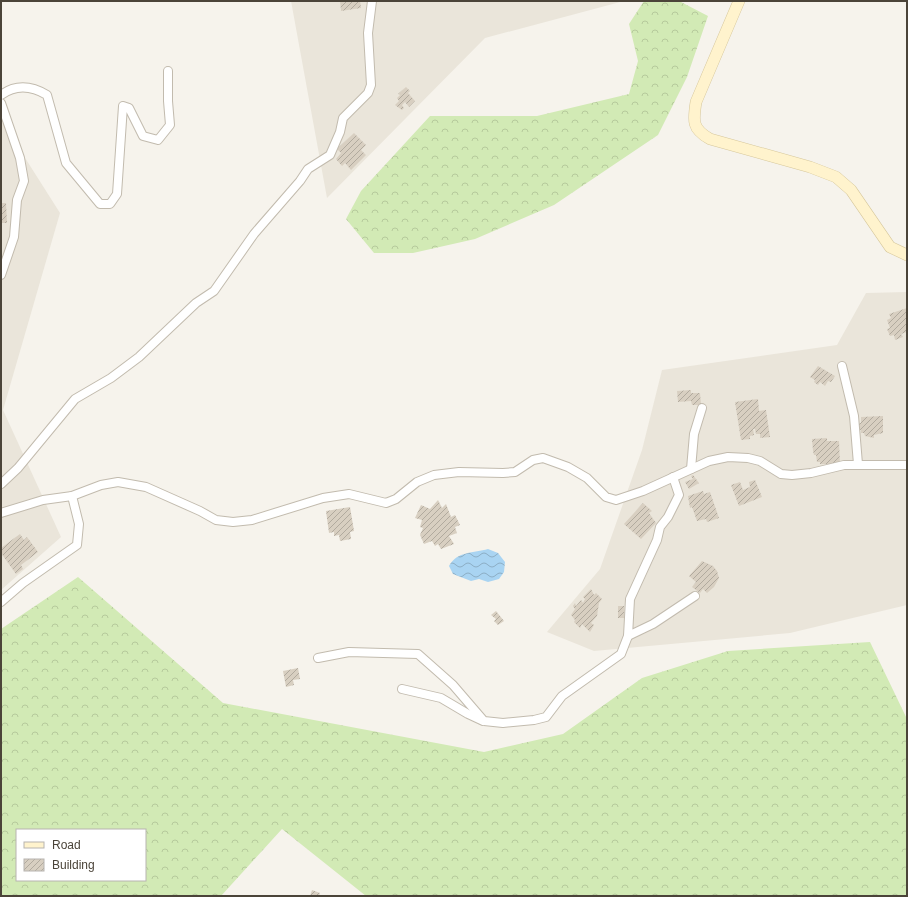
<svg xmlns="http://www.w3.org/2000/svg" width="908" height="897" font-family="Arial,sans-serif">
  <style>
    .residential { fill: #eae5da }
    .forest { fill: url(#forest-crowns); fill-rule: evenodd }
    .water { fill: url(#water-waves) }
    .building { fill: url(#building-hatch) }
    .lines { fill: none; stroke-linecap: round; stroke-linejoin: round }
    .street-casing { stroke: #c2bbae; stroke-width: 10 }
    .secondary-casing { stroke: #d6c79b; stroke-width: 12 }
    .street { stroke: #fff; stroke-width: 8 }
    .secondary { stroke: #fff3cd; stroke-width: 11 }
  </style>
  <defs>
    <pattern id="forest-crowns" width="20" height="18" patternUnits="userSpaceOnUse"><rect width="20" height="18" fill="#d2eab5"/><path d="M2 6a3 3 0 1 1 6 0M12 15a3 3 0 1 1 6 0" fill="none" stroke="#b6ca9c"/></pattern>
    <pattern id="water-waves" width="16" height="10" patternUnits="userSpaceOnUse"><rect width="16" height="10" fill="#a9d4f2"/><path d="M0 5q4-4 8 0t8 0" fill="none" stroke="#8caec5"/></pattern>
    <pattern id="building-hatch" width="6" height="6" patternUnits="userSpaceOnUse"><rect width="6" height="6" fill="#d8cfc1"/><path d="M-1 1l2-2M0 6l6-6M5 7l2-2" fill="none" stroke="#b1aa9e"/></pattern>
  </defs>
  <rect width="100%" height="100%" fill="#f6f3ec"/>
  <g class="residential">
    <path d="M291,1H624L485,38L327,198Z"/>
    <path d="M1,120L60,213L3,410L61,537L1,590Z"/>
    <path d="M907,292V605L790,633L594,651L547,632L600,569L642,450L662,370L837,345L866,293Z"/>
  </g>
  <g class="forest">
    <path d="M644,1L681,2L708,16L687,77L658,135L554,205L475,239L413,253H374L346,219L361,191L430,116H537L629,94L638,61L629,24Z"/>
    <path d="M78,577L223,703L484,752L563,734L642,678L728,651L870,642L907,719V896H366L282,829L221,896H1V629ZM17,830H145V880H17Z"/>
  </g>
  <path class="water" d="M488,549L498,553L505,562L504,572L499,579L488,582L479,579L471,581L453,574L449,566C457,551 474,553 488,549Z"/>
  <g class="building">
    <path d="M340,1H360L361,8L341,11Z"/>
    <path d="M406,87L410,91L408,93L415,101L409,107L405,102L402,105L404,108L402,110L395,105L399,101L397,98L400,95L398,94Z"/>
    <path d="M354,133L366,145L361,150L366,155L351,170L345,163L342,166L336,159L341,153L337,149Z"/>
    <path d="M1,203H6L7,223H1Z"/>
    <path d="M907,308V332L901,334L903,337L895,340L894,335L890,336L887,329L890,328L887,320L891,318L889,314Z"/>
    <path d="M818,366L835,376L831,382L828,381L825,386L820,382L818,385L814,382L815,380L810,377Z"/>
    <path d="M691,390V393H700L701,405H692L691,401L678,402L677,391Z"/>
    <path d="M758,399L759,411L766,410L770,437L760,438V434H756L755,429H753L754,435L750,436V439L741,440L735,402Z"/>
    <path d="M883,416V433L874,435V438L865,436L864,433H861V430H857V423H861V417Z"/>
    <path d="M827,438V441H839L840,464H820V462H817L816,455H814L813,451L812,439Z"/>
    <path d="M693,475L699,483L689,489L685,482L693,479L691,476Z"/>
    <path d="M755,480L762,497L739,506L731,485L740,482L743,490L750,487L749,482Z"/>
    <path d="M703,491L704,494L710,492L719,518L707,522L706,519L697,521L692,507L690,508L688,496Z"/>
    <path d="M438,500L442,508L446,504L451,517L455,515L460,525L455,527L457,533L449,536L454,544L441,549L438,544L435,546L432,541L424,544L420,535L423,528L420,527L422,520L415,518L421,505L430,509Z"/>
    <path d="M643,503L652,511L649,513L656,523L641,539L624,524Z"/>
    <path d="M350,507L354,531L350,532L351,539L340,541L339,535L334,536V532L329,533L326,511Z"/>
    <path d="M20,534L24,540L27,537L38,552L21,565L23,569L16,574L1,553V548Z"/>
    <path d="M702,561L713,566L717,571L719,578L714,587L707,593L703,589L700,593L692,587L696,582L689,576Z"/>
    <path d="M591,589L594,595L596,593L602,599L599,603L597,616L591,623L594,625L590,632L582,624L580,628L574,622L575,620L571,615L575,609L573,606L575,603L576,606L581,600L583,603L585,599L583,597Z"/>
    <rect x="618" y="606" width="6" height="12"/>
    <path d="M496,611L504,621L498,625L494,621L496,619L491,615Z"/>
    <path d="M298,668L300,679L293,680L294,685L286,687L283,671Z"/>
    <path d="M312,890L320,893L319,896H310Z"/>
  </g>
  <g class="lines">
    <g class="street-casing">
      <g id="street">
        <path d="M1,95C16,84 32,86 47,95L66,163L100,204H110L117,194L123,106L129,108L143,136L158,140L170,125L168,101V71"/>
        <path d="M1,103L20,158L24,181L17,200L14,237L1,275"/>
        <path d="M842,366L854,416L858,464"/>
        <path d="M691,469L694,434L702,408"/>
        <path d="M673,477L679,495L668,517L660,527L657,540L630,599L628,636L653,624L695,596"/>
        <path d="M1,484L18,468L75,399L111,378L139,357L196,303L214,291L254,234L300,181L308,169L330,155L340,132L343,118L368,93L371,85L368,33L372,1"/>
        <path d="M1,513L43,500L72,496L101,485L118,482L146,487L200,511L216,520L233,522L252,520L323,498L349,494L386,503L396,499L417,482L434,475L459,472L503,473L515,472L533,460L543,458L568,467L587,478L606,497L616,500L643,491L709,461L728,457L748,458L760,461L781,474L792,475L811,473L844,465H907"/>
        <path d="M1,602L23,583L77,545L79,524L72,496"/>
        <path d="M318,658L349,652L418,654L453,685L484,721L503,723L534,720L546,717L562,696L621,654L628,636"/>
        <path d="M402,689L441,698L468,714L483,721"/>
      </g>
    </g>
    <g class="secondary-casing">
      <path id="secondary" d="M739,1L696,102C693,121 692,129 710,139L810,167L836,177L851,190L890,247L907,255"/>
    </g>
    <use href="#street" class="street"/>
    <use href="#secondary" class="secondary"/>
  </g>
  <rect width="908" height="897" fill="none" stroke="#4b4439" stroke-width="4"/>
  <rect x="16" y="829" width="130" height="52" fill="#ffffff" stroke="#b7b4b0"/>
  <rect x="24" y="842" width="20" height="6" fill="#fff3cd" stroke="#b7b4b0"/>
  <text x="52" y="849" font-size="12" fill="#4b4439">Road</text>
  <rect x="24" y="859" width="20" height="12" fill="url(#building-hatch)" stroke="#b7b4b0"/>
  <text x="52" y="869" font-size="12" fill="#4b4439">Building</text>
</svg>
